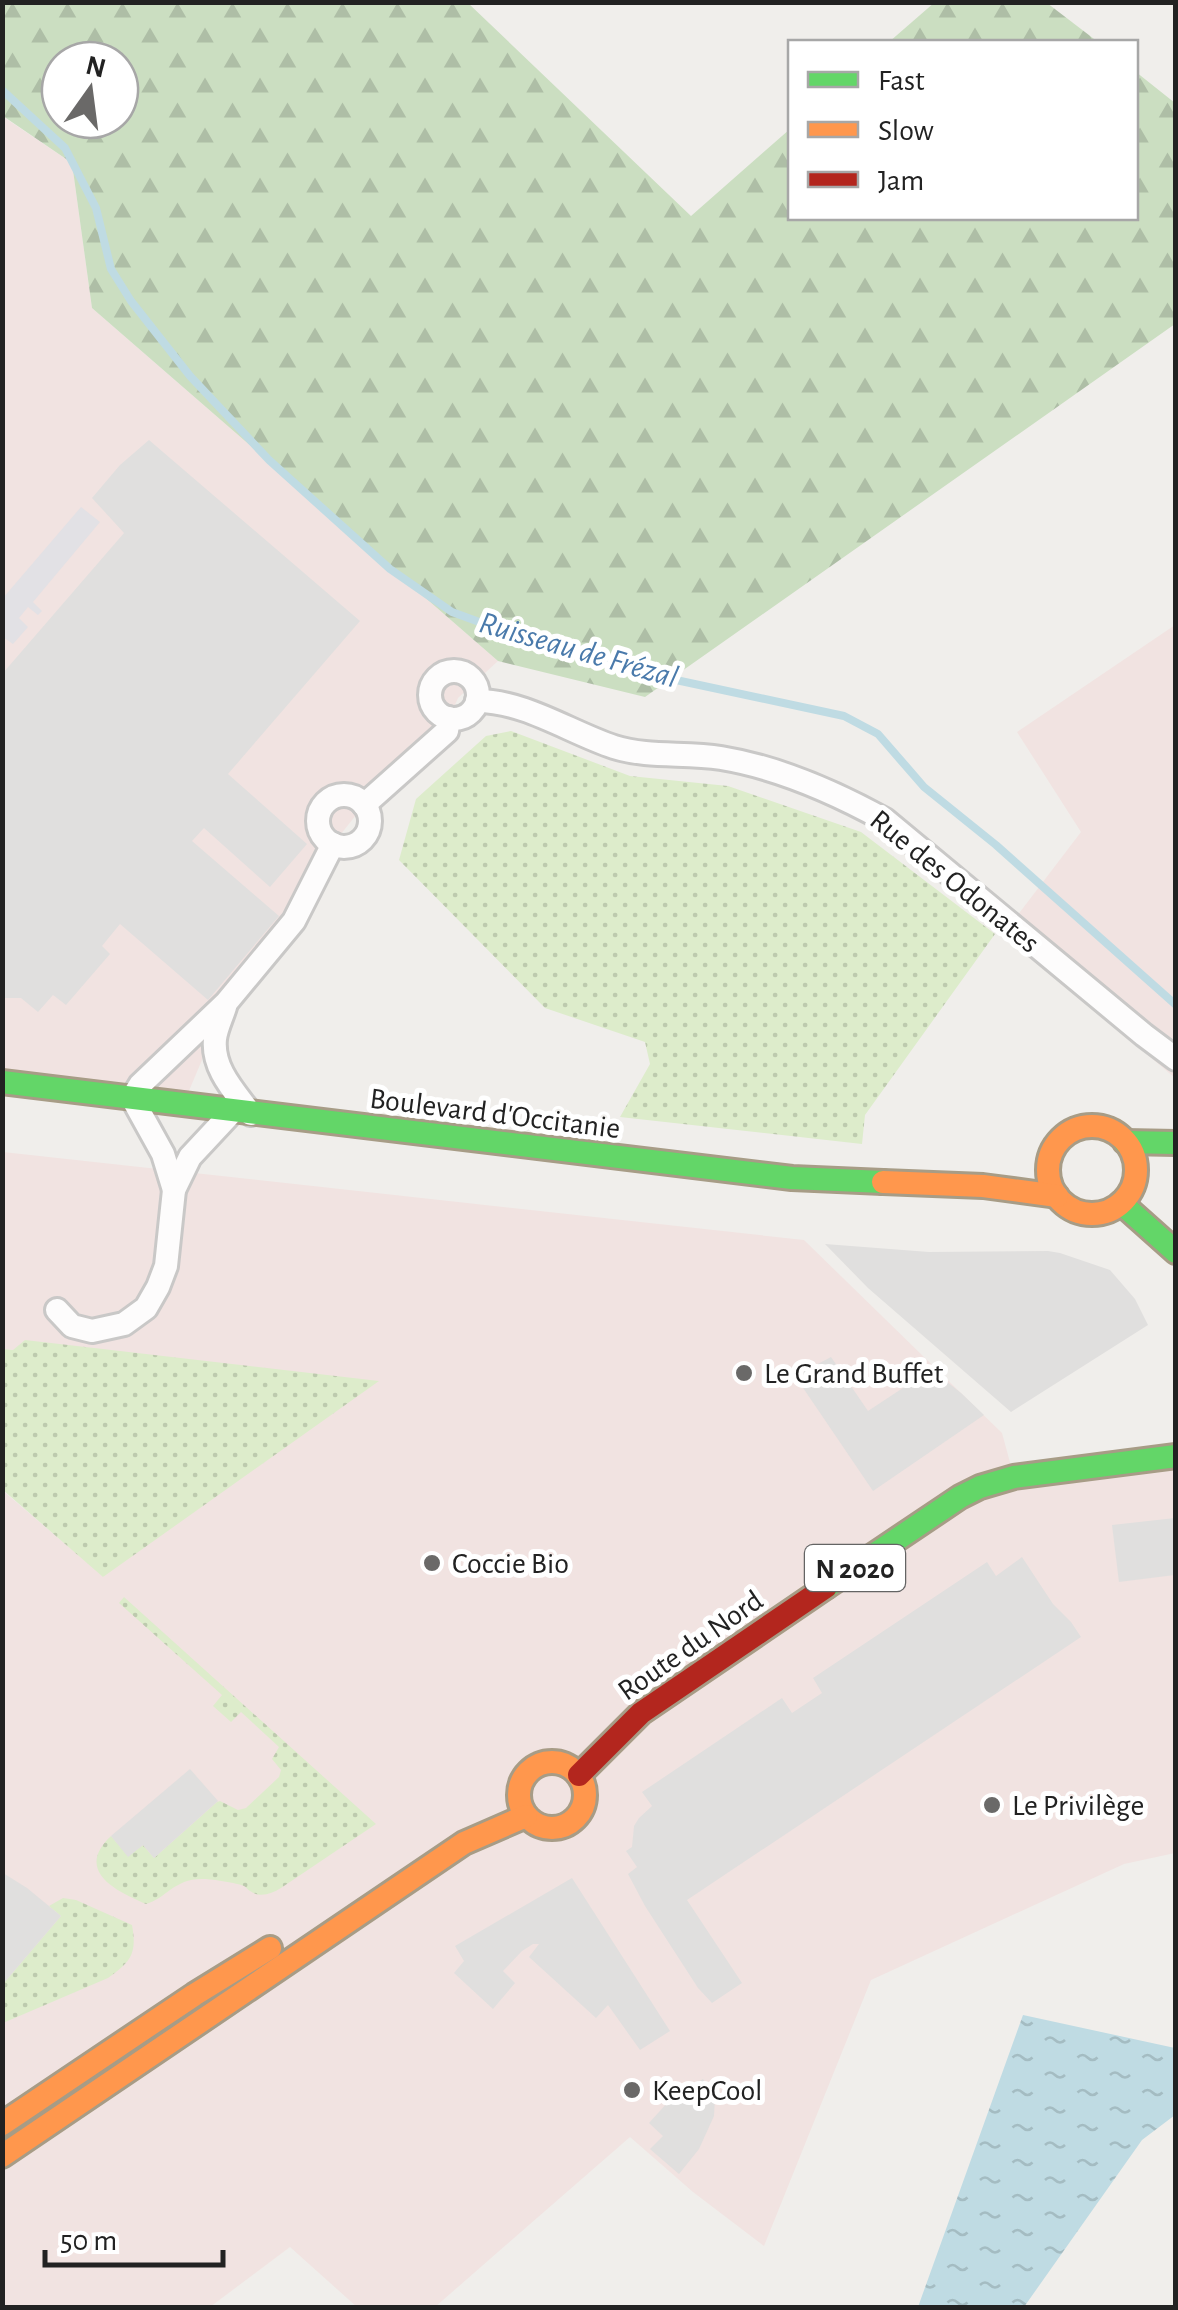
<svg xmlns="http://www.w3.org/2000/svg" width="1178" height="2310" font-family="'Alegreya Sans',sans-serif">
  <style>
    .commercial { fill: #f1e3e1 }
    .grass { fill: url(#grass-dots) }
    .forest { fill: url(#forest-firs); fill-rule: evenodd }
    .parking { fill: #e0dfde }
    .plaza { fill: #e2e1e5 }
    .water { fill: url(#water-ripples) }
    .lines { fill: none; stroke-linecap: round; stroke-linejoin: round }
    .stream { stroke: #bfdbe3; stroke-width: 8 }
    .street-casing { stroke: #c9c8c7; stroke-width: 28 }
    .fast-casing { stroke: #a79c86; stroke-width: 28 }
    .slow-casing { stroke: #a79c86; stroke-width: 28 }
    .jam-casing { stroke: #a79c86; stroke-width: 28 }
    .street { stroke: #fdfcfc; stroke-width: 22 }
    .fast { stroke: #63d668; stroke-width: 22 }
    .slow { stroke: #ff974d; stroke-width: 22 }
    .jam { stroke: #b3261e; stroke-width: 22 }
    .poi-dot { fill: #6a6968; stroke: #fff; stroke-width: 4 }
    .labels { text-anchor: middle; stroke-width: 10; stroke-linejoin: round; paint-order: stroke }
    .shield { fill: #fff; stroke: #646464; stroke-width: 2.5 }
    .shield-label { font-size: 28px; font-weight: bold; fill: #222 }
    .street-label { font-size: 30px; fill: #222; stroke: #fff }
    .poi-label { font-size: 30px; fill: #222; stroke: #fff; text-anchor: start }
    .water-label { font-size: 32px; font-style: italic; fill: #4a7aab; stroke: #fff }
  </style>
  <defs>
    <pattern id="grass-dots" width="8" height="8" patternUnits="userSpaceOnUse" patternTransform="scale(2.5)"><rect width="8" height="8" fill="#ddeccb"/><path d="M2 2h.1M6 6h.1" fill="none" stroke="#bdcaae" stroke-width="1.8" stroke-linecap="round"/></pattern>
    <pattern id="forest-firs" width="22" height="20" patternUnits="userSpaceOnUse" patternTransform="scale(2.5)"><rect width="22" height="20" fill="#cbdec1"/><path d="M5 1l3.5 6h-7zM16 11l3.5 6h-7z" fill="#aebea6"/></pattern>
    <pattern id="water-ripples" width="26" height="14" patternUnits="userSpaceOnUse" patternTransform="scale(2.5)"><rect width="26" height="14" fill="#bfdbe3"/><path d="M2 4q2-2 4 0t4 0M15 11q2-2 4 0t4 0" fill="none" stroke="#a4bcc2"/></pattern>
  </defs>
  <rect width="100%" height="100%" fill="#f0eeeb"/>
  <g class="commercial">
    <path d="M2,116L72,163L92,308L498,661L458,698L449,718L410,745L380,789L364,805L333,844L226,1003L183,1105L3,1082Z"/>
    <path d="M1175,625V1078L1004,933L1081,832L1017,732Z"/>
    <path d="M3,1152L804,1240L1002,1433L1014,1477L1175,1456V1853L1124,1864L871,1980L764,2246L693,2192L630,2137L435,2307H357L290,2247L210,2307H3L2,1490L104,1577L13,1350L3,1349Z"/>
  </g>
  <g class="grass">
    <path d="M511,731L630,776L728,786L861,832L995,934L865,1115L862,1144L620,1117L650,1064L645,1042L545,1008L399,860L416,799L486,736Z"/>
    <path d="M25,1340L379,1381L103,1577L3,1490V1349L13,1350Z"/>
    <path d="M124,1597L376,1824L281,1888C271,1894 260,1898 250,1891C248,1890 246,1887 244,1886C237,1883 212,1879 204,1879C174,1878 167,1898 146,1904C116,1891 74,1871 111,1836L128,1856L143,1845L154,1858L217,1802L220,1801L238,1810L246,1808L279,1777L281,1770L272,1759L279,1747L241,1712L231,1722L213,1706L222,1695L119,1603Z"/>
    <path d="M63,1898L76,1900L132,1925C137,1953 132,1961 108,1978L3,2023V1984L61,1916L49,1906Z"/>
  </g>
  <g class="forest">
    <path d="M935,2L1047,3L1098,42H889Z"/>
    <path d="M2,3H468L691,216L790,129V218H1136V72L1175,103V324L645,697L498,661L92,308L72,163L3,116ZM60,60H120V120H60Z"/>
  </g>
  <g class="parking">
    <path d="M149,440L360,621L228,774L307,844L270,887L204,828L192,841L279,916L208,1000L120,924L102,946L110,954L66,1005L53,995L38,1012L21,998H3V673L124,533L92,498L120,465Z"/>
    <path d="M825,1244L929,1252L1048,1251L1060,1253L1110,1270L1135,1299L1148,1325L1011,1412L868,1288Z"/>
    <path d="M831,1357L868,1411L909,1384L906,1378L927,1366L961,1393L984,1415L873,1491L795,1376Z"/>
    <path d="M1175,1518V1575L1119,1582L1112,1525Z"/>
    <path d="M1022,1557L1053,1604L1071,1622L1081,1637L687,1900L742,1983L712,2003L698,1988L645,1906L628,1874L637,1867L626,1851L632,1847L634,1826L639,1818L652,1806L642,1792L782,1698L792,1713L822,1693L813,1678L987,1562L996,1576Z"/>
    <path d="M190,1769L218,1801L154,1858L143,1845L128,1857L111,1836Z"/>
    <path d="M3,1873L27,1888L61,1916L3,1984Z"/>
    <path d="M572,1878L670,2031L640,2050L608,2005L596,2018L529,1957L539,1944H533L522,1951L503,1971L515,1983L493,2009L454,1973L464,1961L455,1946Z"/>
    <path d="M703,2079L715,2098L714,2116L699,2149L679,2174L650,2149L663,2136L649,2123L669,2101Z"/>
  </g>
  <path class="plaza" d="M81,507L100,522L33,602L42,611L38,615L28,607L19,618L28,627L13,644L3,637V598Z"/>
  <path class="water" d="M1023,2015L1175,2048V2115L1142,2140L1024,2307H918Z"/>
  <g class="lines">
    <path class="stream" d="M2,90L65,148L96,208L111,269L131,301L190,376L269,460L390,569L452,612L537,643L662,677L844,716L878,734L924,787L996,845L1176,1005"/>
    <g class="street-casing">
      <g id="street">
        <circle cx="454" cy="695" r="24"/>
        <path d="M477,701C525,701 569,732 614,747C649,758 685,752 721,758C776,767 836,793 885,820L1144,1035L1176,1059"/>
        <circle cx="344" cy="821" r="26"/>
        <path d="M364,805L447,731L449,718"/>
        <path d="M225,1007C222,1017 216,1029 215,1039C212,1069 235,1092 251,1114"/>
        <path d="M174,1190L163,1154L132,1098L140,1085L226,1003L294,921L333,844"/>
        <path d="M57,1310L72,1326L92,1331L124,1324L146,1308L158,1287L166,1266L174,1190L190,1157L232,1112"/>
      </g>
    </g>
    <g class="fast-casing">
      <g id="fast">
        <path d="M2,1082L792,1178L883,1182"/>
        <path d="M1125,1142L1176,1143"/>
        <path d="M1121,1203L1176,1252"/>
        <path d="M826,1587L960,1497L980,1487L1014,1477L1176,1456"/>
      </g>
    </g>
    <g class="slow-casing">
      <g id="slow">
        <circle cx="1092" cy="1170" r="44"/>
        <path d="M883,1182L983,1186L1057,1196"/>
        <circle cx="552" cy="1795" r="33"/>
        <path d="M2,2124L194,1995L270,1948"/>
        <path d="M2,2156L464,1843L526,1816"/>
      </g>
    </g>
    <g class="jam-casing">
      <path id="jam" d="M579,1775L641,1713L826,1587"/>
    </g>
    <use href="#street" class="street"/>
    <use href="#fast" class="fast"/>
    <use href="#slow" class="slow"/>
    <use href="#jam" class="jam"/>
  </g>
  <g class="poi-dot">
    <circle cx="744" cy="1373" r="10"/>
    <circle cx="432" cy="1563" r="10"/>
    <circle cx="992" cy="1805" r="10"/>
    <circle cx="632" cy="2090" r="10"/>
  </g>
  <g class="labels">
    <rect class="shield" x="805" y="1545" width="100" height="46" rx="8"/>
    <g class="shield-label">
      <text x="855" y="1578">N 2020</text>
    </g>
    <g class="street-label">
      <text transform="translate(955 881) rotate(39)" y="10">Rue des Odonates</text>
      <text transform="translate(495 1113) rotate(7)" y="10">Boulevard d'Occitanie</text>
      <text transform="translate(690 1645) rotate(-35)" y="10">Route du Nord</text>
    </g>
    <g class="poi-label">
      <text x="764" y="1383">Le Grand Buffet</text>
      <text x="452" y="1573">Coccie Bio</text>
      <text x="1012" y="1815">Le Privilège</text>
      <text x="652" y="2100">KeepCool</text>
    </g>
    <g class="water-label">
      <text transform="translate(579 649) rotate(16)" y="11">Ruisseau de Frézal</text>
    </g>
  </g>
  <rect width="1178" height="2310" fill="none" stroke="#222222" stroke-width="10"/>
  <rect x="788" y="40" width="350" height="180" fill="#ffffff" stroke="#a7a7a7" stroke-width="2.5"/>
  <rect x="808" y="72" width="50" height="15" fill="#63d668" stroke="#a7a7a7" stroke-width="2.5"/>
  <text x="878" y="90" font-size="30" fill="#222222">Fast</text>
  <rect x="808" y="122" width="50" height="15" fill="#ff974d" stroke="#a7a7a7" stroke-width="2.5"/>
  <text x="878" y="140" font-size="30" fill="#222222">Slow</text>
  <rect x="808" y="172" width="50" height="15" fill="#b3261e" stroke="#a7a7a7" stroke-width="2.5"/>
  <text x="878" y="190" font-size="30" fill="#222222">Jam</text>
  <g transform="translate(90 90) rotate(14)"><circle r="48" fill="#ffffff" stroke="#a7a7a7" stroke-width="2.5"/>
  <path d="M0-8L18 38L0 25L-18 38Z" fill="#6a6968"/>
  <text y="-15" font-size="28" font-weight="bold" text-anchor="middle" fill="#222222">N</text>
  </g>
  <path d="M45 2250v15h178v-15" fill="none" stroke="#222222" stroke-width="5"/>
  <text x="60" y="2250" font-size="30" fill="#222222" stroke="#ffffff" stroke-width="8" paint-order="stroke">50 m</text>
</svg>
